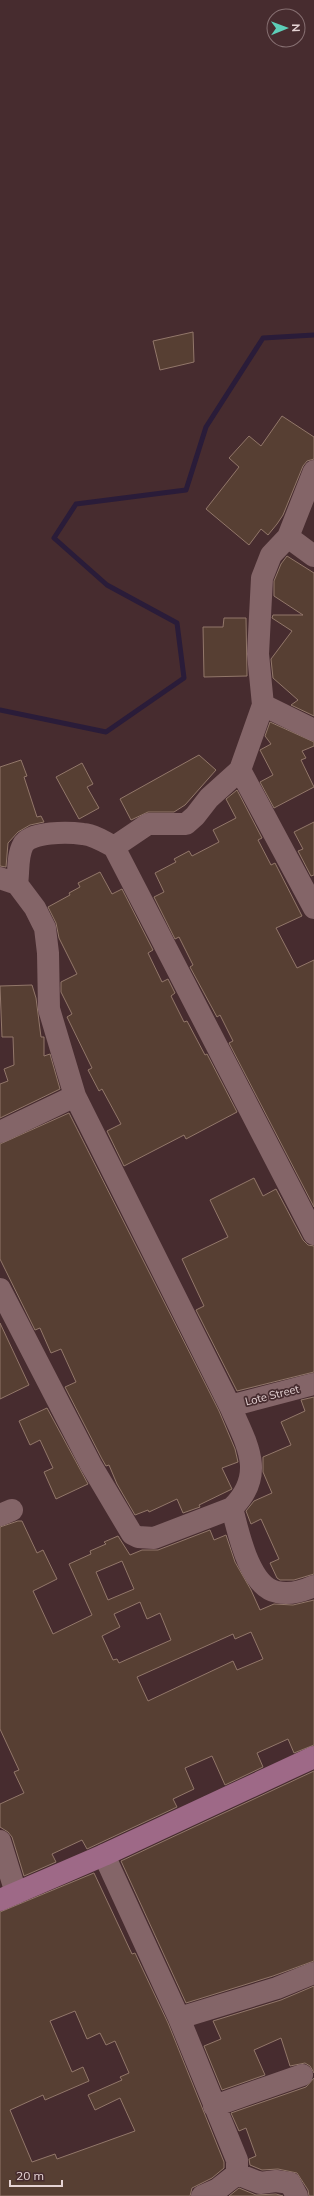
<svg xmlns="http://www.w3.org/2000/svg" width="314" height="2196" font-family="Mulish,sans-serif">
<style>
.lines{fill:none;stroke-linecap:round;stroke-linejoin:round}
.stream{stroke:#2a1c39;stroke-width:5}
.building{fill:#573f33;stroke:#92776a;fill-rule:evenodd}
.minor{stroke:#846568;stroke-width:22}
.major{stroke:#9e6987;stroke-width:22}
.labels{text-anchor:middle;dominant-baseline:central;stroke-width:3.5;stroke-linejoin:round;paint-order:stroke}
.street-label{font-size:11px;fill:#e5d3d4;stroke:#472c2f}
</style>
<rect width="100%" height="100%" fill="#472c2f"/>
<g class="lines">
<path class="stream" d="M0,710l106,22 78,-54 -7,-55 -70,-38 -53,-47 22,-34 110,-14 20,-63 57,-89 51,-3"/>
</g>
<path class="building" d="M193,332l1,30 -34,8 -7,-29z
M282,416l32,21v22l-7,2 -4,5 -20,49 -6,9 -9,11 -7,-6 -12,16 -43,-36 33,-42 -10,-9 20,-22 12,10z
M287,556l27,17v143l-23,-11 7,-5 -25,-22 -2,-19 21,-28 -20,-13 1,-3h30l-29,-19v-15l7,-17z
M224,618h22l1,58 -43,1 -1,-50h20z
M270,722l44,20v4l-12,5 4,7 -5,2 13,27 -40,21 -14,-26 13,-7 -13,-25 11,-6 -6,-8z
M199,755l17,15 -31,35 -11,7h-26l-17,8 -11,-21z
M21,760l6,16 -3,1 13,40 4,-1 3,6 -14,3 -12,7 -10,11 -2,24 -6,-1v-99z
M82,763l11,21 -6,3 12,21 -20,11 -23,-42z
M237,790l25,48 -4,2 13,25 4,-2 27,53 -26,12 21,40 17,-8v247l-85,-164 4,-2 -13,-26 -3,2 -27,-50 3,-2 -14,-28 -4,2 -21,-42 10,-5 -9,-19 21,-11 -2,-3 15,-8 3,5 27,-14 -6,-12 23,-12 -10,-19z
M314,822v53l-3,1 -13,-25 5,-2 -9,-17z
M100,872l12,22 10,-5 31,61 -5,3 14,29 6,-3 7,14 -4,3 13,26 3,-1 18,34 2,-1 30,58 -51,27 -2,-4 -60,31 -17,-35 14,-7 -19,-35 -3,2 -11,-21 4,-2 -25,-51 5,-3 -11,-22v-10l16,-8 -18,-36 -3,-15 -8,-16 22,-12 -1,-2 11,-6 -2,-4z
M32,985l4,13 5,39h3v19l6,-2 10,35 -60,29v-34l8,-3 -4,-12 10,-4 -1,-28h-11l-2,-51z
M69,1113l150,298 16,38 3,13 -16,6 10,21 -33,16 1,2 -17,6 -6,-14 -28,13 -1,-2 -13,5 -18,-31 -8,-19 -3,1 -4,-7 -37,-72 11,-5 -15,-33 -10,4 -11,-25 -5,2 -35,-71v-115z
M254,1178l9,18 13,-7 27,51 5,5 6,1v126l-77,19 -41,-81 8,-4 -22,-47 46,-22 -18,-37z
M0,1323l29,62 -29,14z
M314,1397v177l-20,6h-14l-3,-2 -7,-15 9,-4 -18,-40 -10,5 -5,-13 8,-10 18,-8 -9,-21v-15l28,-12 -10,-23 24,-11 -4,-11z
M47,1408l41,76 -32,15 -12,-27 9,-4 -13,-28 -10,5 -11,-24z
M18,1521h4l15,32 6,-3 14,29 -24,12 20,43 39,-19 -23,-51 22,-10 -1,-3 16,-7 -2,-2 14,-6 12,19 12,-5h16l52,-20 4,10 12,-5 9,27 16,28 9,20 14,-6 19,1 21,-5v145l-20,8 -6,-14 -31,14 6,14 -38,18 -13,-29 -27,12 9,21 -21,10 4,8 -90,42 -5,-9 -30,14 4,8 -32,14 -12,-39 -4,-5 -8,-5v-23l24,-11 -10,-21 5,-2 -19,-41v-202zM122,1561l12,28 -26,11 -12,-28zM140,1602l7,17 13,-6 11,27 -52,23 -2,-4 -4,1 -11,-24 18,-9 -6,-13zM251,1632l12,27 -26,11 -4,-9 -85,40 -11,-24 96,-43 2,5z
M314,1771v190l-41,15 -87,27 -65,-142z
M94,1873l38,81 3,-1 33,70 56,139v6l-12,10 -20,10 -2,8h-190v-284zM75,2011l12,28 13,-6 6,12 9,-4 14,32 -9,4 2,3 -34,15 7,15 25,-12 15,33 -78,28 -2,-5 -23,8 -22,-52 33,-15 2,5 44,-19 -6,-14 -11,5 -22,-51z
M314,1986v87l-4,-7 -5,-3 -15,3 -9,-28 -27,12 11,25 -43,15 -18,-44 17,-7 -8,-18 68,-21z
M314,2078v118h-5l-1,-6 -11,-17 -19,-4 -16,1 -12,-5 -1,-6 7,-3 -10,-28 -7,3 -8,-18 75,-26z
M239,2188l17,7 20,-1 7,2h-54z"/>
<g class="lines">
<path class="minor" d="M314,471l-26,66 26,19
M263,705l-5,-51 4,-76 9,-23 17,-18
M240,770l74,138
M114,847l34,-23h38l9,-8 14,-18 31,-28 23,-65 51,25
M0,878l17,6 18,24 10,20 3,25 1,56 26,87 155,310c16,37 37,68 2,102l-78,30 -16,-1 -6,-3 -41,-69 -91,-176
M17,884c2,-12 0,-28 6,-39 7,-14 46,-13 60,-11 11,1 22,8 31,13l200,387
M0,1132l75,-36
M230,1406l84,-22
M232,1508c6,23 17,79 45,84 13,3 26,-1 37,-6
M0,1515l12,-5
M0,1841l16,52
M104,1855l75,163 58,142v14l-19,15 -16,7
M179,2018l98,-30 37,-15
M214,2106l88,-31
M237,2174l23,9 16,-2 14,2 7,13"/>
<path class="major" d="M0,1900l104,-45 210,-98"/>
</g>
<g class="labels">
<g class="street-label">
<text transform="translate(272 1395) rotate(-14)">Lote Street</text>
</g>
</g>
<g transform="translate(286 28) rotate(89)"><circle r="19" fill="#472c2f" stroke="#866f71"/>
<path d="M0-3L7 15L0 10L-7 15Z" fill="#5dceb8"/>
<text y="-6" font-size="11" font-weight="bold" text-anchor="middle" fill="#e5d3d4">N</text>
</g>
<path d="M10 2180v6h52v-6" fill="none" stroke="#e5d3d4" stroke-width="2"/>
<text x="16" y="2180" font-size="12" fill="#e5d3d4" stroke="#472c2f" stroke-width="3" paint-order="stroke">20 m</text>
</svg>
